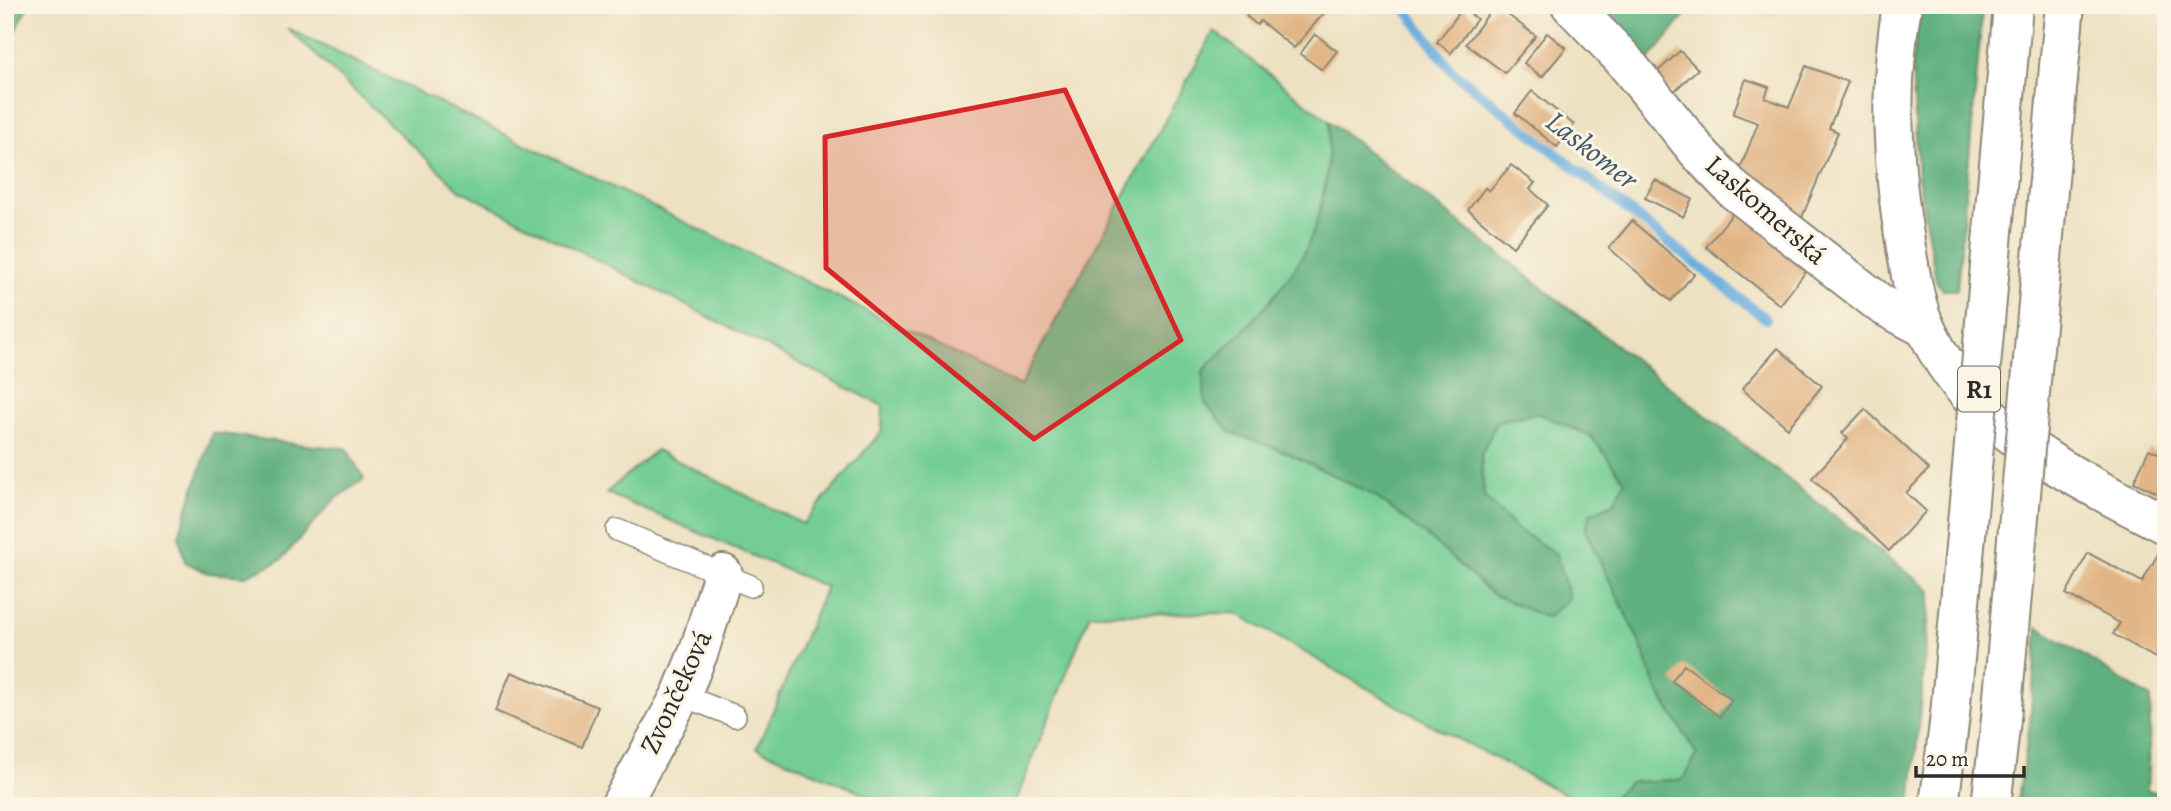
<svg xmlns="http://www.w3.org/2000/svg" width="2171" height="811" font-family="Alegreya,serif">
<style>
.green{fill:#73cd94;stroke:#4f7c60;stroke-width:2}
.forest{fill:#5eb07e;stroke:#446e54;stroke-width:2}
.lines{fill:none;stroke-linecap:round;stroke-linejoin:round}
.stream{stroke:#69adde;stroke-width:10}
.building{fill:#e1b585}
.service-casing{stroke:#8c8676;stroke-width:24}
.minor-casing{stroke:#8c8676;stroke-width:42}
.tertiary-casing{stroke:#8c8676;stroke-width:42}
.motorway-casing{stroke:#8c8676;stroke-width:42}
.service{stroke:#fff;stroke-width:21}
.minor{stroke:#fff;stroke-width:38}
.tertiary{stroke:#fff;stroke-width:38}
.motorway{stroke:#fff;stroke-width:38}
.motorway-bridge-casing{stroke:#8c8676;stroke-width:42;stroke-linecap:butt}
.motorway-bridge{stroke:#fff;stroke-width:38}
.marked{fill:#d62828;fill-opacity:0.2;stroke:#d62828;stroke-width:5;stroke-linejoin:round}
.labels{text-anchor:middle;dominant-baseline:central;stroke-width:6;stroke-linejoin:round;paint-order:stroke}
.shield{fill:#fcf5e5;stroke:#6a6863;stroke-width:2}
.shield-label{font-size:26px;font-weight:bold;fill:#2b2b2b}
.street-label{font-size:28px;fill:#2b2b2b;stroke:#fcf5e5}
.water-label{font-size:30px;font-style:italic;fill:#41586a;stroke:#fcf5e5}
</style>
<rect width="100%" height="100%" fill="#fcf5e5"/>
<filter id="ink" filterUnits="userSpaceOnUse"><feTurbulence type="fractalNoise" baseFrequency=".0143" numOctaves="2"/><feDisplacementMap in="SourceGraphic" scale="14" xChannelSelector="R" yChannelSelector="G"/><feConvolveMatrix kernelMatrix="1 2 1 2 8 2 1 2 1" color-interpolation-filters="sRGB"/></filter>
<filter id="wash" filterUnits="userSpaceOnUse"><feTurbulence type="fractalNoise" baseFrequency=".00686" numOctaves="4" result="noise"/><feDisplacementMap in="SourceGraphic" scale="28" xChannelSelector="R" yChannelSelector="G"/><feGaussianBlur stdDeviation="1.57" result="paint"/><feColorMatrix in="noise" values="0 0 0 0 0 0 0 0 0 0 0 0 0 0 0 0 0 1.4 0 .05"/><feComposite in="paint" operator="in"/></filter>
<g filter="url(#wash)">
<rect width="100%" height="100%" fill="#ede1c1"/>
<path class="green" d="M287,28l733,358 194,-355 115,90c1,47 -6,105 -33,145 -25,39 -61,73 -93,105l27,61 56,20 89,44 59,46 122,12 -39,-25 -33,-32 -3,-42 16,-34 41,-8 53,23 35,45 -12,22 -23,10 -6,17 54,111 18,48 40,66 -15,25 -53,2 -23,24h-19l-150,-78 -201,-115 -146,1 -76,192h-121l-136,-58 69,-161 -220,-94 50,-43 147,74 79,-93 1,-25 -423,-216z"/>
<path class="forest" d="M5,5h23l-23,49z
M1597,5h96l-46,58z
M1921,5h62l-26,285h-15l-6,-10 -18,-102 -6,-114z
M1329,121l602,470 -20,215h-305l23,-24 53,-2 15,-25 -40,-66 -18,-48 -54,-111 6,-17 23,-10 11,-22 -34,-45 -54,-23 -40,8 -16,34 3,42 33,32 39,25 13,44 -22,20 -54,-23 -59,-53 -59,-46 -89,-44 -56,-20 -25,-29 -2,-32c32,-32 68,-66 93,-105 27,-40 34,-98 33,-145z
M212,433c45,4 88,14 134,15l18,31 -31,22 -52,59 -35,16 -38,-3 -23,-11 -6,-27z
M2038,627l113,71 -4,93 19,2v13h-149l13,-84z"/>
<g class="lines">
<path class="stream" d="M1400,5l8,7 45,60 313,247"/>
</g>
<g id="blocks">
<path class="building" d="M1255,5h63l7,7 -31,36 -34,-27 -3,4 -11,-9z
M1495,5l41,31 -31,37 -39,-29z
M1463,8l14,11 -26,34 -14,-11z
M1547,33l19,15 -24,29 -18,-14z
M1315,34l22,17 -15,19 -22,-16z
M1680,51l18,18 -26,24 -18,-18z
M1806,66l42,16 -19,46 9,4 -38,90 -63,-45 21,-54 -25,-9 13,-35 23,8 -4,11 24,9z
M1532,91l42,34 -17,22 -42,-34z
M1511,165l24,18 -5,6 18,16 -35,42 -45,-37 17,-22 4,3z
M1655,180l37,19 -9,18 -38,-19z
M1738,207l73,58 -31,40 -74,-58z
M1632,221l62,53 -23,27 -62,-53z
M1778,348l44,38 -34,42 -46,-39z
M1865,409l64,60 -23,24 20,18 -37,40 -77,-73 36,-39 -6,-6z
M2166,441v56l-32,-15 15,-33 11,5z
M2088,553l54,29 16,-28 8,4v106l-53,-30 7,-11 -54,-29z
M1684,665l48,35 -12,17 -48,-36z
M511,672l87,35 -16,40 -87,-36z"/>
</g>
</g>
<g filter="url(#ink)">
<use href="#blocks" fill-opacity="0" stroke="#8c8676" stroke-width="2"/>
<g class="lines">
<defs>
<path id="service" d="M617,530l134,56
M681,695l54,21"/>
<path id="minor" d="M1571,5l51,53 77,95 35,37 148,115 43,23
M620,806l61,-111 18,-44 24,-77"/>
<path id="tertiary" d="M1902,5c-14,83 -10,161 4,243 5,27 9,58 21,83 11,24 26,46 44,66 51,57 128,93 195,128"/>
<path id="motorway" d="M2008,63l5,-58
M2059,67l6,-62
M1939,806l11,-91
M1991,806l10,-87"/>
</defs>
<use href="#service" class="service-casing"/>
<use href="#minor" class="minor-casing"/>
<use href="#tertiary" class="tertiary-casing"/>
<use href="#motorway" class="motorway-casing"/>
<use href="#service" class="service"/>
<use href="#minor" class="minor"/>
<use href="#tertiary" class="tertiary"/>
<use href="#motorway" class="motorway"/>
<defs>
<path id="motorway-bridge" d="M1950,715l58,-652
M2001,719l58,-652"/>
</defs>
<use href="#motorway-bridge" class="motorway-bridge-casing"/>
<use href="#motorway-bridge" class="motorway-bridge"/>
</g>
</g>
<path class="marked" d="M1065,90l116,250 -147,99 -208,-171 -1,-131z"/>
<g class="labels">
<rect class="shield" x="1958" y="366.5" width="42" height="45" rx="5"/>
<g class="shield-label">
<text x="1979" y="389">R1</text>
</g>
<g class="street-label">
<text transform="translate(1766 210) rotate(41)">Laskomerská</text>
<text transform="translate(676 692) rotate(-65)">Zvončeková</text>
</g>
<g class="water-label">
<text transform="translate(1592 150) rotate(38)">Laskomer</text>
</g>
</g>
<rect width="2171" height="811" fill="none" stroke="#fcf5e5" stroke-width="28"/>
<path d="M1916 766v10h108v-10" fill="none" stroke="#2b2b2b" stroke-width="3.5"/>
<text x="1926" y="766" font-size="21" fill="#2b2b2b" stroke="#fcf5e5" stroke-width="5" paint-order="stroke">20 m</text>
</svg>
